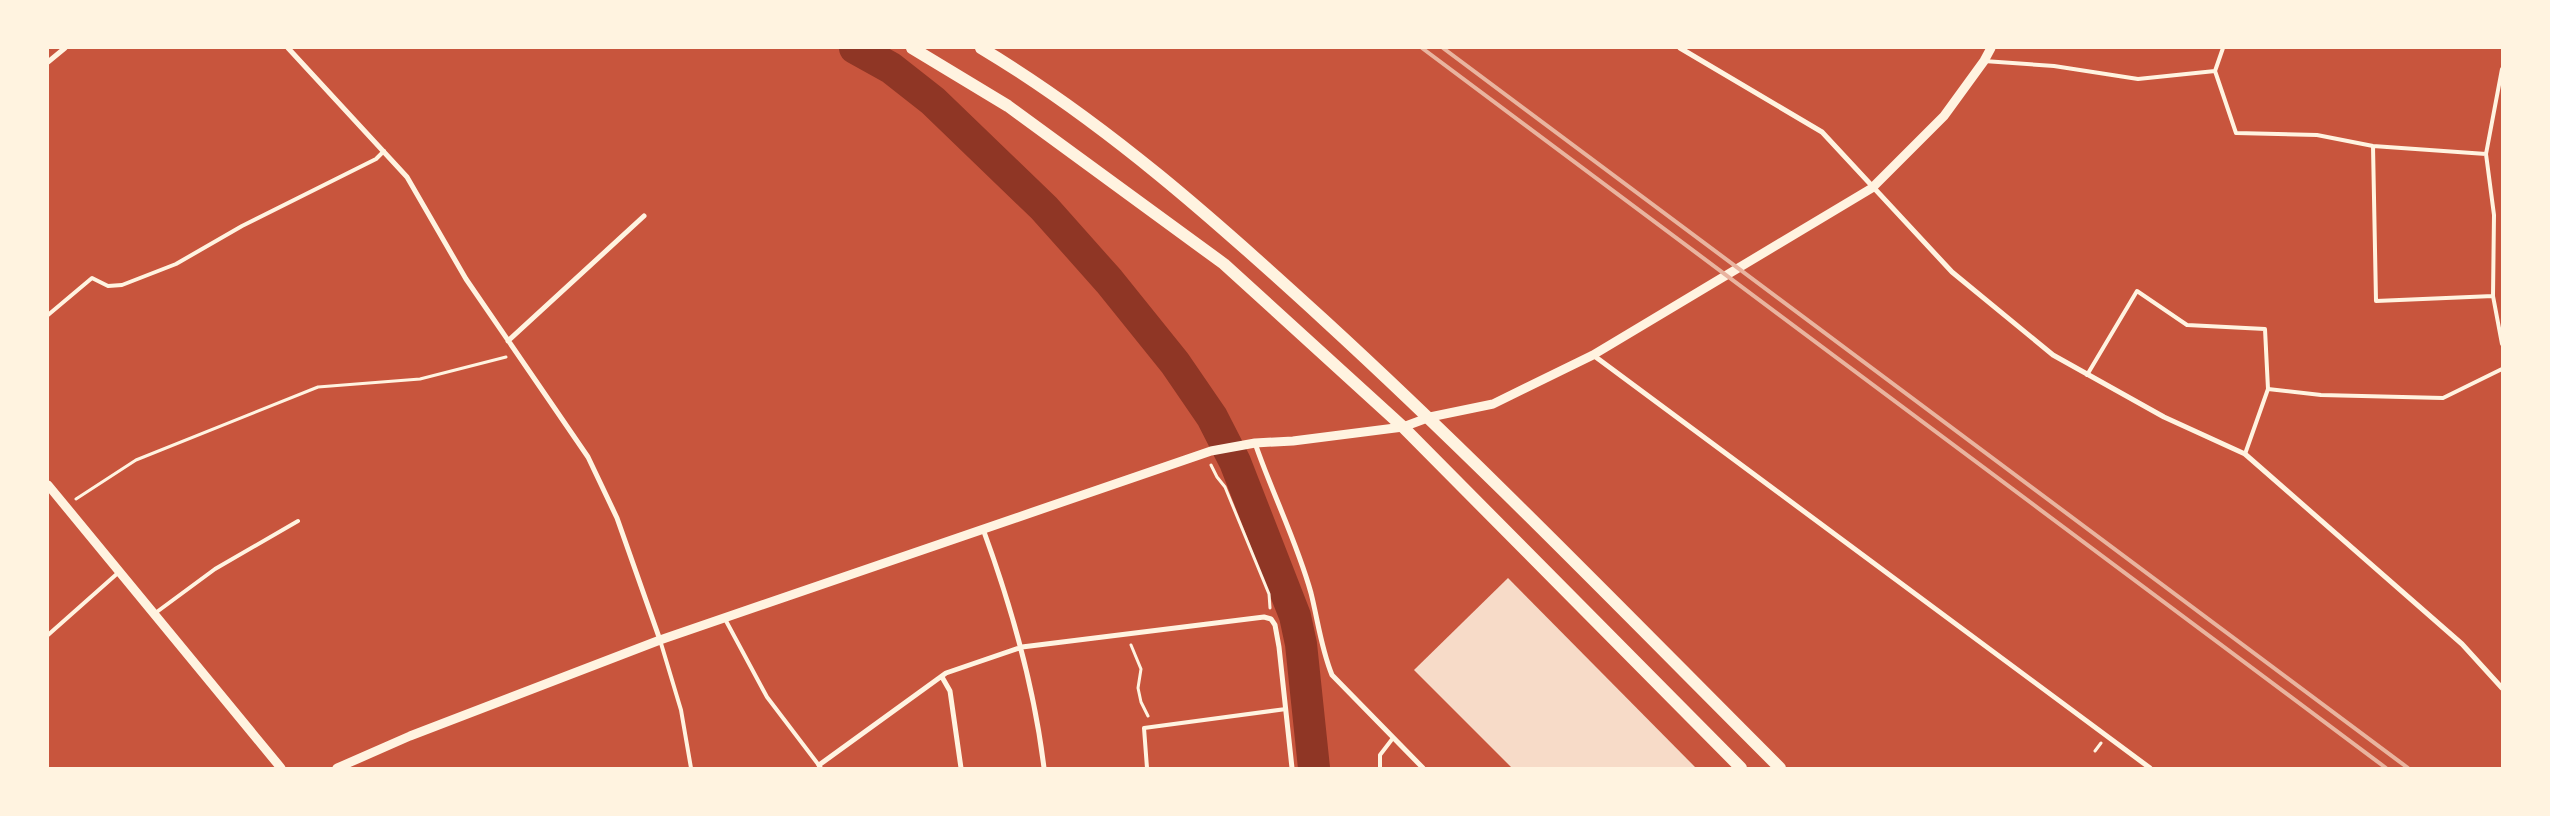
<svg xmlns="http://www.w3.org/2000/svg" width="2550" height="816" font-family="Karla,sans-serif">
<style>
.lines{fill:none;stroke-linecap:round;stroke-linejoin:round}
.river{stroke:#8f3625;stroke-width:32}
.building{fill:#f7dbc8}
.path{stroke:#fff3e0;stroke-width:3}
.service{stroke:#fff3e0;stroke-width:4}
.minor{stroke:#fff3e0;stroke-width:5}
.tertiary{stroke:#fff3e0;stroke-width:9}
.primary{stroke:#fff3e0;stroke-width:12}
.rail{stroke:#e9b49f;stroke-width:4}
</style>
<rect width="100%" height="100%" fill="#c8553d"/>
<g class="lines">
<path class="river" d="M855,48l36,20 42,33 111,107 65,73 66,82 37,54 23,45 60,154 6,28 13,124"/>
</g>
<path class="building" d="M1508,578l188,190h-184l-98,-98z"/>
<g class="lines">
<path class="path" d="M1211,465l6,12 8,10 44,107 1,14
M76,499l60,-39 182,-73 102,-8 86,-22
M1131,645l10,24 -3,19 3,14 7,14
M2095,751l6,-8"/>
<path class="service" d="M2223,48l-8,23 21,62 81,2 56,11 113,8 16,-85
M1984,61l70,5 84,13 77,-8
M2373,146l3,155 117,-5
M2486,154l8,61 -1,81 9,48
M48,315l44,-37 16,8 14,-1 54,-21 66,-38 134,-67 8,-8
M2087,375l50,-84 50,34 78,4 3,60 53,6 122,3 59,-29
M2245,454l23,-65
M154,614l61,-45 83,-48
M725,619l42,78 54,71
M48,635l71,-63
M660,640l21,70 10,58
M1147,768l-3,-40 142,-19
M1380,768v-13l13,-17"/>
<path class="minor" d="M288,48l119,129 59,102 122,178 29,61 43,122
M1680,48l142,84 130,140 101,83 111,62 81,37 217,190 40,44
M48,62l17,-14
M508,341l136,-125
M1593,355l557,413
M1255,443c17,50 42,99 56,150 7,28 10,55 21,82l91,93
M983,529c29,79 51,156 61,239
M942,677l8,14 11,77
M819,765l127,-92 76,-26 242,-30 7,2 4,6 4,22 13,121"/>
<path class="tertiary" d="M48,485l233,283
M337,768l73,-32 250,-96 551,-189 44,-8 38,-2 110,-14 27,-10 63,-13 100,-49 279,-167 72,-72 40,-55 7,-13"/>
<path class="primary" d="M912,48l96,58 216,158 179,163 338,341
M981,48c125,75 235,173 343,272 157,144 305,297 456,448"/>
<path class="rail" d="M1422,48l964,720
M1443,48l965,720"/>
</g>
<rect width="2550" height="816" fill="none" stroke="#fff3e0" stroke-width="98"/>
</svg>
